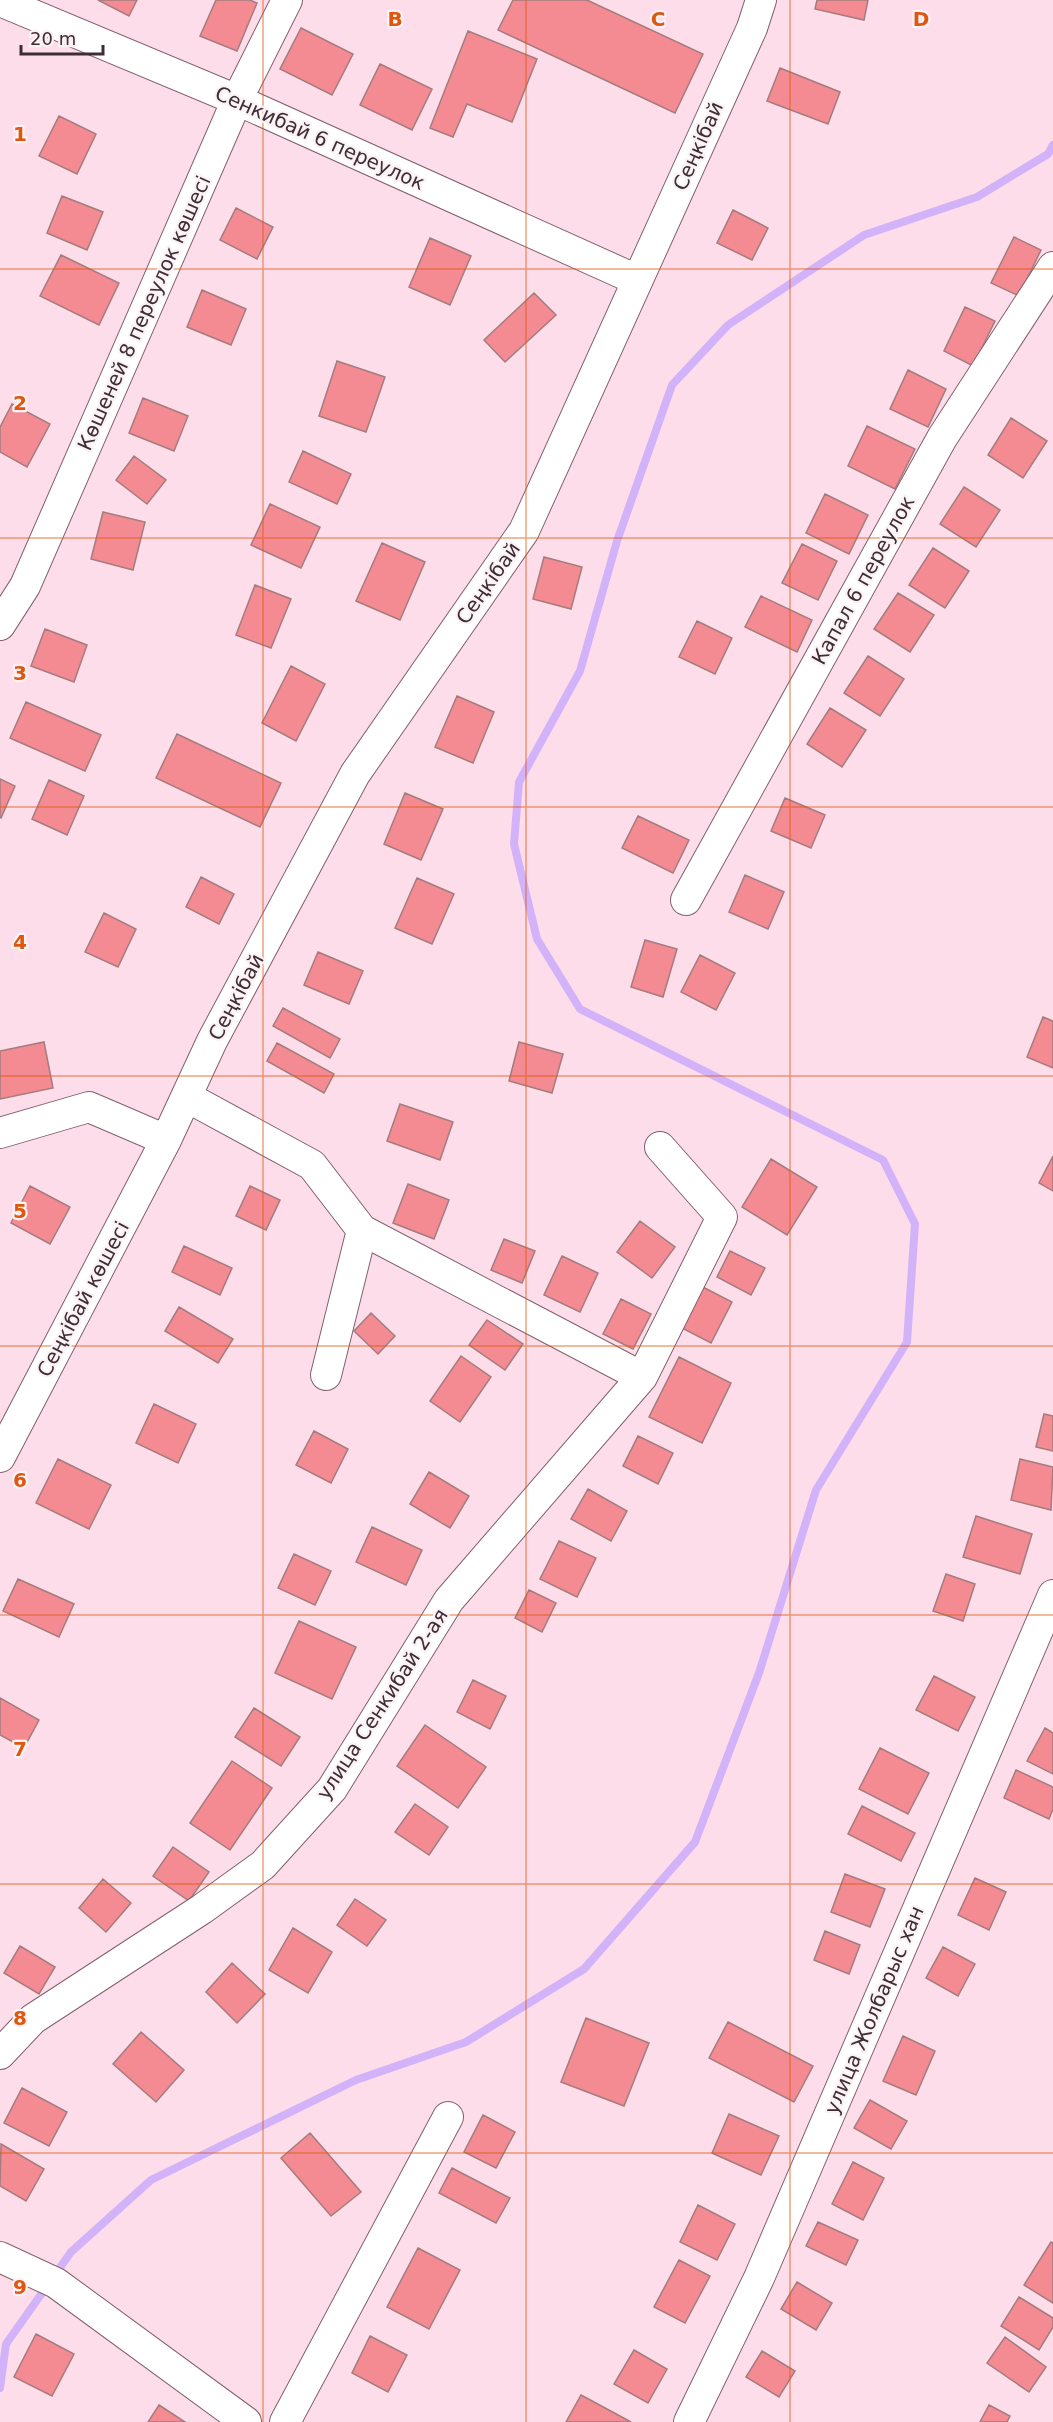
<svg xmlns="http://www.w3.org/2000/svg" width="1053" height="2422" font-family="'DejaVu Sans',sans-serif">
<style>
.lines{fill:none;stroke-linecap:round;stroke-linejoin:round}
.stream{stroke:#d2b2f9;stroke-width:8}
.building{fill:#f48a92;stroke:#a47c7e;stroke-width:1.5}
.minor-casing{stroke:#83606e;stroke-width:32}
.minor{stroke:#fff;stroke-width:30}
.grid{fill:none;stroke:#df570e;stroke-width:1.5;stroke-opacity:0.55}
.labels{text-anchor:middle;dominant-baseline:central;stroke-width:4.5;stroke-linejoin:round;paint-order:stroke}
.street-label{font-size:20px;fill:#3d2d34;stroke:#fbf2f5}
.grid-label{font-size:20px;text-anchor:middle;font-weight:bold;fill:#df570e;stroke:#fbf2f5;stroke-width:4.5;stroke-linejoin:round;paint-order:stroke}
</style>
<rect width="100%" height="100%" fill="#feddea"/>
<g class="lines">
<path class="stream" d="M0,2388l6,-44 65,-92 80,-72 205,-100 110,-38 118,-73 111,-127 64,-169 57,-183 91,-148 8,-118 -32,-64 -303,-151 -43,-70 -23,-95 5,-62 61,-111 37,-130 55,-156 56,-60 136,-90 113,-38 71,-43 5,-9"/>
</g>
<path class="building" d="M98,0h39l-8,16z
M216,0h34l7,3 -20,48 -37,-15z
M513,0h74l116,54 -28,59 -177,-83z
M817,0h51l-4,20 -49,-11z
M301,28l52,26 -21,41 -52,-26z
M468,31l69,28 -25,63 -45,-18 -14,33 -23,-9z
M380,64l52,25 -20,41 -52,-25z
M780,68l60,24 -12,32 -61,-23z
M59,116l37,18 -19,40 -38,-18z
M62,196l41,16 -16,38 -40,-17z
M236,208l37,19 -16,32 -37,-19z
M733,210l35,18 -16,32 -35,-17z
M1014,237l27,13 -22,46 -28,-13z
M430,238l41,18 -21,49 -41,-18z
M61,255l58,28 -20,42 -59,-29z
M202,290l44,19 -15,36 -44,-18z
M534,293l22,22 -51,47 -21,-22z
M965,307l30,14 -22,45 -29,-15z
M337,361l48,16 -19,55 -47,-16z
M908,370l38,19 -18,38 -38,-18z
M143,398l45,18 -14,35 -45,-18z
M12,404l38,20 -23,43 -27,-15v-25z
M1011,418l36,23 -24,37 -35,-23z
M867,426l48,23 -20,40 -47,-23z
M303,451l48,23 -14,30 -48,-22z
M134,456l32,24 -19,24 -31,-24z
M964,487l36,23 -24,37 -36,-23z
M825,494l43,21 -19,39 -43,-21z
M270,504l50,23 -19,41 -50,-23z
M103,512l42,10 -12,48 -42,-11z
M382,543l43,19 -25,58 -44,-19z
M802,544l35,17 -19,39 -36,-17z
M933,548l36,23 -24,37 -36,-23z
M544,557l38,10 -11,42 -38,-10z
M255,585l36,14 -20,49 -35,-13z
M898,593l36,22 -24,37 -36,-23z
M761,596l51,24 -15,32 -52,-25z
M697,621l35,17 -17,36 -36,-17z
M45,629l42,16 -13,37 -43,-16z
M868,656l36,23 -24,37 -36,-23z
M291,666l34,18 -29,57 -34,-18z
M457,696l37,16 -21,51 -38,-16z
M26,702l75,33 -16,36 -75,-33z
M830,708l36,22 -24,37 -35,-23z
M177,734l104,49 -21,44 -104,-49z
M0,779l15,7 -14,32 -1,-1z
M49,780l35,16 -17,39 -35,-16z
M405,793l38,16 -22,51 -37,-16z
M785,798l40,17 -14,33 -40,-17z
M638,816l51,24 -16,33 -51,-25z
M745,875l39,17 -16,37 -39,-17z
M201,877l33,17 -15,30 -33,-17z
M417,878l37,16 -22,50 -37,-16z
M104,913l32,16 -18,38 -33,-15z
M645,940l32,9 -14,48 -32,-10z
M318,952l45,19 -14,33 -45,-19z
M700,955l35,18 -19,37 -35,-18z
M283,1008l57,31 -10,19 -57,-32z
M1043,1017l10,4v47l-26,-11z
M44,1042l9,46 -53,11v-48z
M519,1042l44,12 -11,39 -43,-12z
M277,1043l57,31 -10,19 -57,-32z
M400,1104l53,18 -13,38 -53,-19z
M1053,1156v35l-14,-8z
M771,1159l46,28 -30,48 -45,-28z
M408,1184l41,16 -15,39 -41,-16z
M30,1186l40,21 -20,37 -39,-21z
M250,1186l30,14 -14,30 -30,-14z
M640,1221l35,26 -23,31 -35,-26z
M504,1239l31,12 -13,32 -31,-13z
M184,1246l48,22 -12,27 -48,-23z
M730,1251l35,17 -14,27 -34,-18z
M562,1256l36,17 -18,39 -36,-17z
M699,1285l33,17 -21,41 -33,-17z
M621,1299l30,15 -18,35 -30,-15z
M179,1307l54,32 -15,24 -53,-32z
M371,1313l24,23 -17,18 -24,-23z
M487,1320l36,24 -18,26 -36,-25z
M461,1356l30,21 -31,45 -30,-21z
M679,1357l52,26 -29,60 -53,-26z
M154,1404l42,20 -18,39 -42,-20z
M1044,1414l9,2v35l-17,-4z
M314,1431l34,18 -17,34 -35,-18z
M638,1436l35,17 -15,31 -35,-18z
M58,1459l53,26 -22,44 -53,-26z
M1020,1459l33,8 -2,43 -40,-10z
M429,1472l40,24 -19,32 -40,-24z
M588,1489l39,22 -16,30 -40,-22z
M976,1516l56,18 -12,40 -57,-17z
M372,1527l50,23 -16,35 -50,-23z
M559,1541l37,17 -19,39 -37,-18z
M294,1554l37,17 -16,34 -37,-17z
M946,1574l29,10 -12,37 -30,-10z
M18,1579l56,25 -15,33 -56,-26z
M529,1590l27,13 -14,29 -27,-14z
M299,1621l57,26 -24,52 -57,-26z
M934,1676l41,21 -17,34 -42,-21z
M473,1680l33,16 -16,33 -33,-17z
M0,1698l39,22 -15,28 -24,-13z
M254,1708l46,29 -19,29 -46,-29z
M425,1725l61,42 -28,41 -61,-42z
M1045,1728l8,5v41l-26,-13z
M880,1748l49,25 -21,41 -49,-25z
M232,1761l40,27 -42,62 -40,-27z
M1016,1770l37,17v22l-4,10 -45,-21z
M415,1804l33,23 -19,28 -34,-23z
M862,1806l53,27 -14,28 -53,-27z
M173,1847l36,25 -20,29 -36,-25z
M845,1874l40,15 -15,38 -39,-15z
M975,1878l31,14 -17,38 -31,-15z
M103,1879l28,24 -25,29 -27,-24z
M355,1899l31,21 -19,26 -30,-21z
M293,1928l39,24 -24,41 -39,-23z
M825,1931l35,14 -11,29 -35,-14z
M20,1946l35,21 -16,27 -35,-21z
M943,1947l32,17 -17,32 -32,-18z
M232,1963l33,31 -28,29 -31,-31z
M586,2018l63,25 -25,63 -63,-24z
M728,2022l85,44 -19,36 -85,-44z
M141,2032l43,38 -28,32 -43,-38z
M903,2036l32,15 -19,44 -33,-14z
M22,2088l45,24 -18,34 -45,-23z
M870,2100l37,21 -16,28 -37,-21z
M729,2114l50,22 -18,39 -49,-22z
M483,2115l32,17 -19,36 -32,-16z
M310,2133l51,59 -30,24 -50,-58z
M1,2144l43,25 -18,32 -26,-15z
M853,2162l31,16 -21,42 -31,-16z
M452,2168l58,30 -14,25 -57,-30z
M698,2205l37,19 -18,36 -37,-18z
M818,2222l40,18 -12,25 -40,-19z
M1051,2242l2,1v60l-29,-18z
M418,2248l42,22 -31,59 -42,-22z
M679,2260l31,16 -25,47 -31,-16z
M797,2282l35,21 -16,27 -35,-21z
M1019,2297l34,21v9l-14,23 -38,-24z
M36,2334l38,20 -22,42 -38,-19z
M370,2336l37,19 -19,37 -36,-19z
M1005,2337l41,30 -17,25 -42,-29z
M634,2350l33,19 -19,34 -34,-19z
M762,2351l33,20 -16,26 -33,-20z
M581,2395l50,27h-65z
M159,2405l26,17h-37z
M989,2405l21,11 -3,6h-27z"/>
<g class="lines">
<defs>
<path id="minor" d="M0,1l237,99 400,180
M0,625l25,-39 212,-486 50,-100
M686,900l256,-462 111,-171
M187,1097l125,68 50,65 280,147
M0,1133l89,-26 77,33
M326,1375l36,-145
M0,1457l166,-317 46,-99 143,-267 169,-243 228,-503 9,-28
M0,2054l33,-35 169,-110 61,-44 69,-76 117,-189 193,-223 80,-160 -62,-70
M0,2257l56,26 190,139
M285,2422l163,-305
M689,2422l70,-144 294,-683"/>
</defs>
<use href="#minor" class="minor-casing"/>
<use href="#minor" class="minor"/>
</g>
<path class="grid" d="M263,0v2422M526,0v2422M790,0v2422M0,269h1053M0,538h1053M0,807h1053M0,1076h1053M0,1346h1053M0,1615h1053M0,1884h1053M0,2153h1053"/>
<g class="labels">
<g class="street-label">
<text transform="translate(320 138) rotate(24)">Сенкибай 6 переулок</text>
<text transform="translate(698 146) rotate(-66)">Сеңкібай</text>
<text transform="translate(144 313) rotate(-66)">Көшеней 8 переулок көшесі</text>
<text transform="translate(863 580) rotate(-61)">Капал 6 переулок</text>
<text transform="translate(488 583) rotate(-55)">Сеңкібай</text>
<text transform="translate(236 997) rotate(-62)">Сеңкібай</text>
<text transform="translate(83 1299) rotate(-62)">Сеңкібай көшесі</text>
<text transform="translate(382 1704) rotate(-57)">улица Сенкибай 2-ая</text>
<text transform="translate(874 2010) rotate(-67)">улица Жолбарыс хан</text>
</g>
</g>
<g class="grid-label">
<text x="395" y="26">B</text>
<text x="658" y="26">C</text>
<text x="921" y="26">D</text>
<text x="20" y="141">1</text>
<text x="20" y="410">2</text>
<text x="20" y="680">3</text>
<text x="20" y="949">4</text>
<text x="20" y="1218">5</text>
<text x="20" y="1487">6</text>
<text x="20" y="1756">7</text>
<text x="20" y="2025">8</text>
<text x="20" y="2294">9</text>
</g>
<path d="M21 45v9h82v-9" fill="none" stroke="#3d2d34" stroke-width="3"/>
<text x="30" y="45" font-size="18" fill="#3d2d34" stroke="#fbf2f5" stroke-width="4.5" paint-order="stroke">20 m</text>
</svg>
